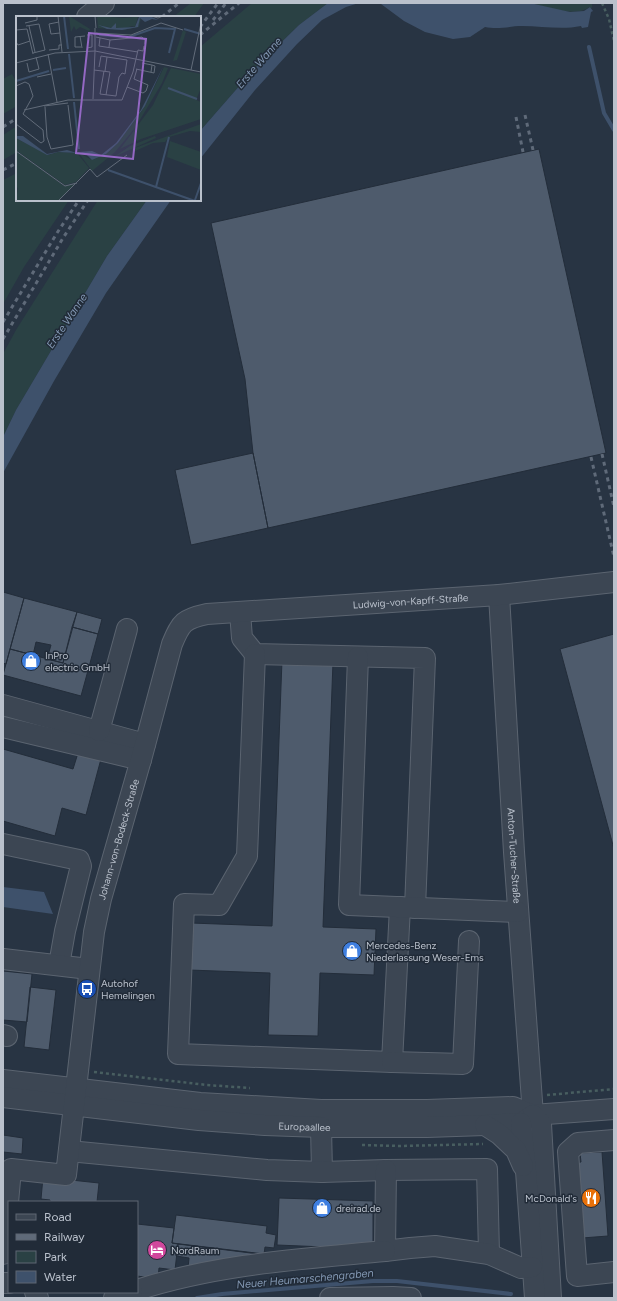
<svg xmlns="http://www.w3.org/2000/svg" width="617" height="1301" font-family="Figtree,sans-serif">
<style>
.green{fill:#2a4144}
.water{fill:#3e516b}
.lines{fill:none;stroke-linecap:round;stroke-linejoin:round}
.stream{stroke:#3e516b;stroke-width:4}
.building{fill:#4e5b6c;stroke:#232d3a}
.minor-casing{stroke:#5b6470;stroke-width:22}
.path{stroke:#485e60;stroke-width:2.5;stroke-dasharray:3 3;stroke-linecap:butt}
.minor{stroke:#3c4653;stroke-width:20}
.rail{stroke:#5f6a79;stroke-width:3;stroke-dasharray:4 4;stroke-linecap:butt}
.labels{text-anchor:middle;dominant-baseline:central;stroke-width:3;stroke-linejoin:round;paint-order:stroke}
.street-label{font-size:10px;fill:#bac1cc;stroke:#212b38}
.poi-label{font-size:10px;fill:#bac1cc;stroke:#212b38;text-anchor:start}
.water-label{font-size:11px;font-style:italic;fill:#8297b2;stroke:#212b38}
.inset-river{fill:none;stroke:#3e516b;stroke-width:2}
.inset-road{fill:none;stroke:#626c7a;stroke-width:1}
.view{fill:#9468c4;fill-opacity:0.15;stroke:#9468c4;stroke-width:2}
.inset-edge{fill:none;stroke:#bac1cc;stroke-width:2}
</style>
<rect width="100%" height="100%" fill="#283443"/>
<path class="green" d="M191,3h13l-10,14h-21z
M252,3h76l-29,22 -44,43 -55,63v-84z
M530,3h61l1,1v4l-2,-1c-17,11 -41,0 -60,-4z
M12,74l5,9v23l-14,8v-35z
M17,126v26l-14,8v-25z
M17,173v27h52l-45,67 -21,37v-124z
M98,200h49l-40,56 -91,154 -13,27v-83l13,-24z"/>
<path class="water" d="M328,3h202l40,9 14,-1 6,-4 3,4 -2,1 -3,15 -6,1 -1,-2c-19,4 -39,0 -59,0 -13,0 -23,4 -37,1l-15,10 -17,2 -28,-7 -21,-11 -23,-17 -22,-1 -13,4 -24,13 -25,24 -42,46 -55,69v-28l55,-63 44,-43z
M147,200h24l-65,93 -52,88 -51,92v-36l13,-27 91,-154z
M3,887l41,5 9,22 -50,-7z"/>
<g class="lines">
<path class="stream" d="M589,47l15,66 10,17
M197,1298l25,-4 151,-13h24l114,13"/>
</g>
<path class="building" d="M539,149l67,304 -338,75 -15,-75 -8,-74 -34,-156z
M253,453l15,75 -77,17 -16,-75z
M3,592l21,6 -18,66 -3,-1z
M24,598l53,14 -14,51 -16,-4 4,-14 -15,-3 -3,13 -23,-6z
M77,612l25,7 -4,15 -26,-7z
M72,627l26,7 -17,62 -78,-21 7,-26 53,14z
M614,634v215l-54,-200z
M282,660l51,2 -10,265 53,2 -2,46 -54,-2 -2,63 -50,-1 2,-62 -81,-3 2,-47 81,3z
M3,749l70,20 5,-16 23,6 -15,56 -24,-7 -7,28 -52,-15z
M3,971l29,3 -5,48 -24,-2z
M30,987l26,3 -7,60 -25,-3z
M3,1135l20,3 -1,16 -19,-2z
M602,1152l6,84 -26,2 -8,-75 7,-1 -1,-9z
M43,1177l56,6 -2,19h-47v-2l-9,-1z
M279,1198l94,3v48l-96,-4z
M176,1215l91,11 -1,7 10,2 -2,13 -9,-1 -1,7 -92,-11z
M137,1224l37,4 -2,15 6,1 -3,26 -16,-2 -1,11 -21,-3z
M178,1244l81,10v3l-71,12 1,-11 -13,-2z"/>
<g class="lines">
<defs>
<g id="minor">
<path d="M87,17l17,-14"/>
<path id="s1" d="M499,595l15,257 19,263"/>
<path d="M240,612l2,26 13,16 170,4 -10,250"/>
<path d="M255,654l-8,202 -28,49 -35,-1 -6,150 214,8 8,-155"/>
<path d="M358,657l-9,248 169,7"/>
<path d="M3,705l142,39"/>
<path d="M3,727l138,33"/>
<path d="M99,731l28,-102"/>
<path d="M3,844l76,16 2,6 -16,65 -6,34"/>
<path d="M3,959l86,10"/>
<path d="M3,1035l4,1"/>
<path d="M392,1062l71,2 6,-123"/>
<path d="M3,1080l197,23 121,7h106l86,-3 20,8 81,-6"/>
<path id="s2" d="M3,1097l196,23 66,5 56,2h106l58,-2 36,-2 12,-8"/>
<path d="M533,1115l8,9 10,174"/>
<path d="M521,1123l5,48 9,127"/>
<path d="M485,1125l14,9 17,16 7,16"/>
<path d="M321,1127l1,45"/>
<path d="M614,1140l-36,3 -10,9 9,124 37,-4"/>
<path d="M69,1151l198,19 55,2 64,-2 101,-1 2,85"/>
<path d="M386,1170l-1,81 25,-3 25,-2 54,8 32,14 11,-1"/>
<path id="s3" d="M6,1225l5,-56 55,6 28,-243 7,-33 41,-143 30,-112c9,-22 12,-25 35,-30l292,-19 115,-13"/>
<path d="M3,1254l1,-10"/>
<path d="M3,1283h6"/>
<path d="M137,1290c80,-26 165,-31 248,-39"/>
<path d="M35,1292l3,6"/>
<path d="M114,1298l18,-6"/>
<path d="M330,1298l63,-1 18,1"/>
</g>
</defs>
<use href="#minor" class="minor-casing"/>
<path class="path" d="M602,3l7,16 5,22
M94,1072l113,13 43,3
M547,1095l67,-6
M362,1145l38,1 83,-2"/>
<use href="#minor" class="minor"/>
<path class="rail" d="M162,17l17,-14
M213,20l13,-17
M200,27l18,-24
M200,35l39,-32
M525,115l8,35
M516,117l7,35
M3,127l14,-9
M3,170l14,-7
M3,322l54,-89 22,-33
M3,339l60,-101 25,-38
M602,454l12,53
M591,457l23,100"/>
</g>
<defs>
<symbol id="shop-disc" viewBox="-11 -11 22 22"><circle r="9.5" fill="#3f7fe0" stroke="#212b38"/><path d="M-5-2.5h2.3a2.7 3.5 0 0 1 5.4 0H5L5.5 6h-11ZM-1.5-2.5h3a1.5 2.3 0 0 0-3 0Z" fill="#fff"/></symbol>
<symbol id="bus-disc" viewBox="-11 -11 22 22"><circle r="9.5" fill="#1a4fb4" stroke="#212b38"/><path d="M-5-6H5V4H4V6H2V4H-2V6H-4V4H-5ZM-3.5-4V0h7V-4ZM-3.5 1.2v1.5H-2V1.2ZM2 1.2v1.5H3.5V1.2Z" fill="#fff"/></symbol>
<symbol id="restaurant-disc" viewBox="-11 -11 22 22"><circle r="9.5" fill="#e8710a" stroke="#212b38"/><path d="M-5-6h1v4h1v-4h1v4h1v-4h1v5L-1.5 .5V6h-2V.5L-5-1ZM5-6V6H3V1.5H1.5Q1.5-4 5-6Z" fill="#fff"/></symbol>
<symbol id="hotel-disc" viewBox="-11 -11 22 22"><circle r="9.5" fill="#d1479c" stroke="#212b38"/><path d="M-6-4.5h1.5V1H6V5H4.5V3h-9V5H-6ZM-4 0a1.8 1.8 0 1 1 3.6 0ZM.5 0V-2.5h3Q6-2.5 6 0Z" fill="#fff"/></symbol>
</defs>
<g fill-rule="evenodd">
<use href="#shop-disc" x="20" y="650" width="22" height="22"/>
<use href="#shop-disc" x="341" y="940" width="22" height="22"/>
<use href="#bus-disc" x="76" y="978" width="22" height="22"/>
<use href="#restaurant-disc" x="580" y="1187" width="22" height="22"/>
<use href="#shop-disc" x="311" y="1197" width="22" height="22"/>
<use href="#hotel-disc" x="146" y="1239" width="22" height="22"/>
</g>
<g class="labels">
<g class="street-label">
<text stroke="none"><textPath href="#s3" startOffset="908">Ludwig-von-Kapff-Straße</textPath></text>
<text stroke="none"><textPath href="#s3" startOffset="452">Johann-von-Bodeck-Straße</textPath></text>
<text stroke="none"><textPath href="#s1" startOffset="261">Anton-Tucher-Straße</textPath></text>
<text stroke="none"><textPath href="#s2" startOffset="303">Europaallee</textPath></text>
</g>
<g class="poi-label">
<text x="45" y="655">InPro<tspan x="45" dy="12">electric GmbH</tspan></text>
<text x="366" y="945">Mercedes-Benz<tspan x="366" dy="12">Niederlassung Weser-Ems</tspan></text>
<text x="101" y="983">Autohof<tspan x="101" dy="12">Hemelingen</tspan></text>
<text x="577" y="1198" text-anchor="end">McDonald's</text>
<text x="336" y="1208">dreirad.de</text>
<text x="171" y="1250">NordRaum</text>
</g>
<g class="water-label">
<text transform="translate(259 63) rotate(-49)">Erste Wanne</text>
<text transform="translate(67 321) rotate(-56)">Erste Wanne</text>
<text transform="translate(305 1279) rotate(-5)">Neuer Heumarschengraben</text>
</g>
</g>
<g transform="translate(16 16)">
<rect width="185" height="185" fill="#283443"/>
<path d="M53,0l21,13 -1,2 -9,-4 -4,3 -2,-4 -3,6zM81,0l27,2 19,-2 -5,1 -3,10 -3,-1 -10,3 -6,-1v-5l-2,5 -16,-3 25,5 3,-2 12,-1 1,-8 2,-1 -2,9 -16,3 -25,-2zM167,14l3,2 -9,28 -4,1zM148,51l4,1 -6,15 -27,45 -20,24 -23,19 -14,-19 14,8 14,-6 12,-11 27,-37zM155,52l30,6v14l-5,12 5,2v17l-60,20 -21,10 33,-44zM185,108v8l-11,-1 -21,6 -4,5 -12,1 -20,9 -1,-3zM139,120l1,2 -42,19 16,-11zM0,122l32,17 10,-3 19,1 12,15 -13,14 -11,3 -49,-35zM154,125l31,11v18l-34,-13zM0,135l48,35 11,-2 -17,17h-42l2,-14 -2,3z" fill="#2a4144"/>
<path d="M123,1h13l6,3 -6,-1 -7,3 -5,-4 -2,9 -16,3 -15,-1 -9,-4 13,3 5,-5v5l19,-1zM147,51l-18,39 -27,37 -12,11 -14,6 -6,-6 -7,-2 13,-1 9,4 15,-12 25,-33zM0,120h7l24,18 20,-4 10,3 -19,-1 -11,3 -31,-17z" fill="#3e516b"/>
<path class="inset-river" d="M48,0l4,33M168,13l17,5M83,19l25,2M113,21l26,-9 20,1 -6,24M53,38l5,44M37,54l13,-2M0,65l33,-10M152,72l29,11M58,86l5,47M92,154l87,31M140,171l13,-50M179,184l6,-17"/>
<path class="inset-road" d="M42,0l4,36M79,0l1,12M135,0l7,2 5,-2M43,6l-10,2 2,10 9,-1M9,7l12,-3v-4M10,10l13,-2 6,26 -12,3M13,10l6,26M0,14l11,-1 6,25M80,17l35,2 30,-12 22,7M64,20l2,12M80,21l14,3 -1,7M84,22l-1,8 39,6M94,24l32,-3 3,3v4M0,26l2,3 12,-4M65,31h-6v-10l10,-1M71,32l5,-1v-12h-5M33,34l10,-1v-4h3M79,35v-23M32,38l9,48M0,47l39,-10 40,-2 106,21M11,47l2,9 10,-3 -3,-12M126,47l10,2 -1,7M83,51l2,-11 6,1M120,53l18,4 1,-7 -3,-1M78,54l16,2 -4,23M175,54l10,-47M88,55l-4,23 16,2M89,55l2,-14 20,3 -2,14 -3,-1 -3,4 -3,19M21,61l14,-3M0,70l9,-4 4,2 4,12 -10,18 20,16 1,11 -3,2 -25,-19M111,71l16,6 3,-2 2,-6 -14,-6 3,-10M77,83l2,-48M28,90l24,-3M29,91l2,30 4,12 22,-4 -5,-40M8,94l44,-10h54l11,-28 5,-22 5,1 1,-5M0,135l49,35 12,-3M42,185l32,-32 7,8 30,-22"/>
<path class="view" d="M73,17l57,6 -13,120 -57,-6z"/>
<rect width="185" height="185" class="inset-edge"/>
</g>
<rect width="617" height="1301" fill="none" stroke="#bac1cc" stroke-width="8"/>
<rect x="8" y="1201" width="130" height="92" fill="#212b38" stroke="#5e6773"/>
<rect x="16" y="1214" width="20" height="6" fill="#3c4653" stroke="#5e6773"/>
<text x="44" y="1221" font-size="12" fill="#bac1cc">Road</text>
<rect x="16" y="1234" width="20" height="6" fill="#5f6a79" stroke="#5e6773"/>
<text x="44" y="1241" font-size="12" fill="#bac1cc">Railway</text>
<rect x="16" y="1251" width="20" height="12" fill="#2a4144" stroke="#5e6773"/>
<text x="44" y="1261" font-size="12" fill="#bac1cc">Park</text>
<rect x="16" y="1271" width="20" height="12" fill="#3e516b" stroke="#5e6773"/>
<text x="44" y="1281" font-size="12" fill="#bac1cc">Water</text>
</svg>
